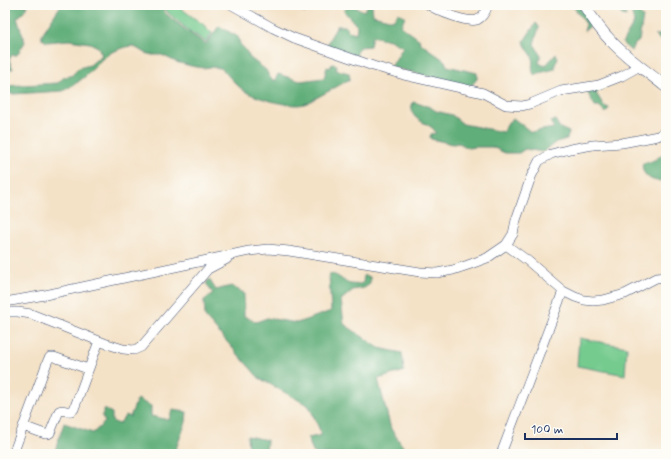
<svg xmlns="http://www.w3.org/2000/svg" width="671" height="459" font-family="Mynerve,sans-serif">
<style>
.green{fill:#75ca8e;stroke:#487c76}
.forest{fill:#60ae79;stroke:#3e6e6c}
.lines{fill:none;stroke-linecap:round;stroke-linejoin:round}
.minor-casing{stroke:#3c4a6e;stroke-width:10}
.major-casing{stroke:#3c4a6e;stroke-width:12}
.minor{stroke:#fff;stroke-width:9}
.major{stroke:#fff;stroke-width:11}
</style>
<rect width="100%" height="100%" fill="#fdfcf7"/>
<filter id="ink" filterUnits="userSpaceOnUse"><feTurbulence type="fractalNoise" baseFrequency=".025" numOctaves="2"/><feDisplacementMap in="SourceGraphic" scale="8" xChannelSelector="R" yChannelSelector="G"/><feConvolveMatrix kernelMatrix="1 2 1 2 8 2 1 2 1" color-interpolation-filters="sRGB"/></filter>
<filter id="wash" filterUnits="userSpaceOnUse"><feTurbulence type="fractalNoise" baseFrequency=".012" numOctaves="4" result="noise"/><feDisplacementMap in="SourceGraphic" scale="16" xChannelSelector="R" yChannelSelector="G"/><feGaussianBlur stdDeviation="0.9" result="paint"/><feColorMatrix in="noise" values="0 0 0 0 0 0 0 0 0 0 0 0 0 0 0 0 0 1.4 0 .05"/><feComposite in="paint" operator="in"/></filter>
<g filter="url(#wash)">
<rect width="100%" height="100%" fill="#f4e2c7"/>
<path class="green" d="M165,5h11l28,20 8,8 -6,9 -18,-12 -21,-18z
M579,338l48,9 -2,28 -48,-9z"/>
<path class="forest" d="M5,5h23l-5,8 -6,5 8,24 -8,13h-5l-3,5 4,9h-8z
M61,5h102l2,8 22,18 19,13 13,-18 19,11 2,7 5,5 5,9 16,12 4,8 5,3 3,-7 22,7 24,-3 3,-11 3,1 2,-4 5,1 -1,5 13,3 1,6c-10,6 -21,12 -32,18 -4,2 -9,6 -14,7 -13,4 -50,-6 -61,-14 -8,-6 -15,-15 -22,-22l-12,-1 -6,1 -12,-2 -15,-4 -14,-7h-10l-9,-3 -10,-6 -7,1 -14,5 -10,7 -15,16 -9,7 -15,9 -50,3 -8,-1v-7l53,-3 6,-6 7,-1 8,-8 11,-3 12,-10 -4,-8 -8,-4 -21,-3 -22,2 -5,-3v-5z
M277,5h34l-1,3 -5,5 -13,-7 -3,5z
M349,5h2l13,6 4,-6h4l1,10 20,5 5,-7 7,3 -4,10 19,14 -1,2 26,19 2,5 30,7v6l-7,8 -79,-20 12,-20 -13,-7 -18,-4 -2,10 -10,1 -4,4 1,5 -30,-10 3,-8 7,-12h8l3,5 8,2 1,-7 -13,-15z
M572,5h7l13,20 -8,6 2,-7z
M613,5h9l3,4 1,7 -4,-1z
M637,5h6l-6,6 6,6 -4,24 -6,5 -2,5 -9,-8 12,-20 -3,-14 1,-2z
M536,23l3,4 -5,17 7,11 -2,8 6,3 11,-12 2,5 -3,5v5l-16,4 -4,3c-5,-7 -1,-13 -3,-20 -1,-3 -4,-5 -5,-8 -2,-2 -2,-4 -3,-7z
M655,35h11v11z
M607,85l-11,8 8,13 5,2 -3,5 -7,-7h-4l-7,-12 2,-5z
M413,102l17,5 6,4 16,4 11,9 40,8c3,-5 5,-10 10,-14l18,14 23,-4 -3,-6 4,-2 5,8 9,4 -2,7 -11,3 -13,10 -18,-3 -6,4h-14l-13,-6h-16l-8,1 -9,-5 -6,1 -22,-5 -1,-2 1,-3 5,-1c-4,-10 -20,-10 -24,-21 -1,-3 0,-7 1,-10z
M666,151v28c-2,1 -5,2 -7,2 -10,0 -19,-9 -16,-18 11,-1 15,-5 23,-12z
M329,274c14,0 15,15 34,9l1,-8 6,2v7l-6,4 -11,2 -12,10 3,24 35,24 23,5 2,18 -26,8 13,50 17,25h-93l-2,-2 -5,-14 14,-3 -13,-29 -50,-28 -54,-61 -1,-17 9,-6 -7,-11 3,-4 7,11 15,-4 13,7v23l12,6 11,-4 30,5 34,-12z
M137,399l14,7v10l18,4 3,-10 15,2 -1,10 -12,32h-120l10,-31 29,10 12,-11 -3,-6 2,-7 8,4v8l7,3 7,-9 4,2z
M247,436l20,4 -1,14h-20l2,-6z"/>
</g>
<g filter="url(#ink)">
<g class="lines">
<defs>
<path id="minor" d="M232,5l41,23 21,10 79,28 31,9 79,18 23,12 16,1 8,-2 31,-13 38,-6 23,-9 18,-10
M429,5c9,6 37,18 48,15 6,-3 9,-9 11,-15
M506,245l22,16 35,30 12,6 9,3 9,1 10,-1 22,-6 31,-16 10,-1
M5,302l40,-7 204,-44 19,-2 21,2 131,21 17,1 16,-3 15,-5 19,-7 19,-13 7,-11 3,-14 15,-43 8,-16 12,-7 19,-5 23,-4 29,-2 36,-7 8,-5
M5,312h13l13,2 73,29 19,6 11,1 7,-3 67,-78 19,-10
M23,426l22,8h3l2,-1 9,-22c6,-3 9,4 15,-2l25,-68
M13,454l35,-94 2,-3h4l34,12
M501,454l62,-163"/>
<path id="major" d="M584,5c8,13 17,26 28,37 16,17 36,30 54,45"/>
</defs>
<use href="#minor" class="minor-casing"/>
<use href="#major" class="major-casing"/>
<use href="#minor" class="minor"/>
<use href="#major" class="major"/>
</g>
</g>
<rect width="671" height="459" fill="none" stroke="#fdfcf7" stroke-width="20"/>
<path d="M525 433v6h92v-6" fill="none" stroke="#1b2f5e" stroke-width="2"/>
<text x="531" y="433" font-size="12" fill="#1b2f5e" stroke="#fdfcf7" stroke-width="3" paint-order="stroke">100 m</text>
</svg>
